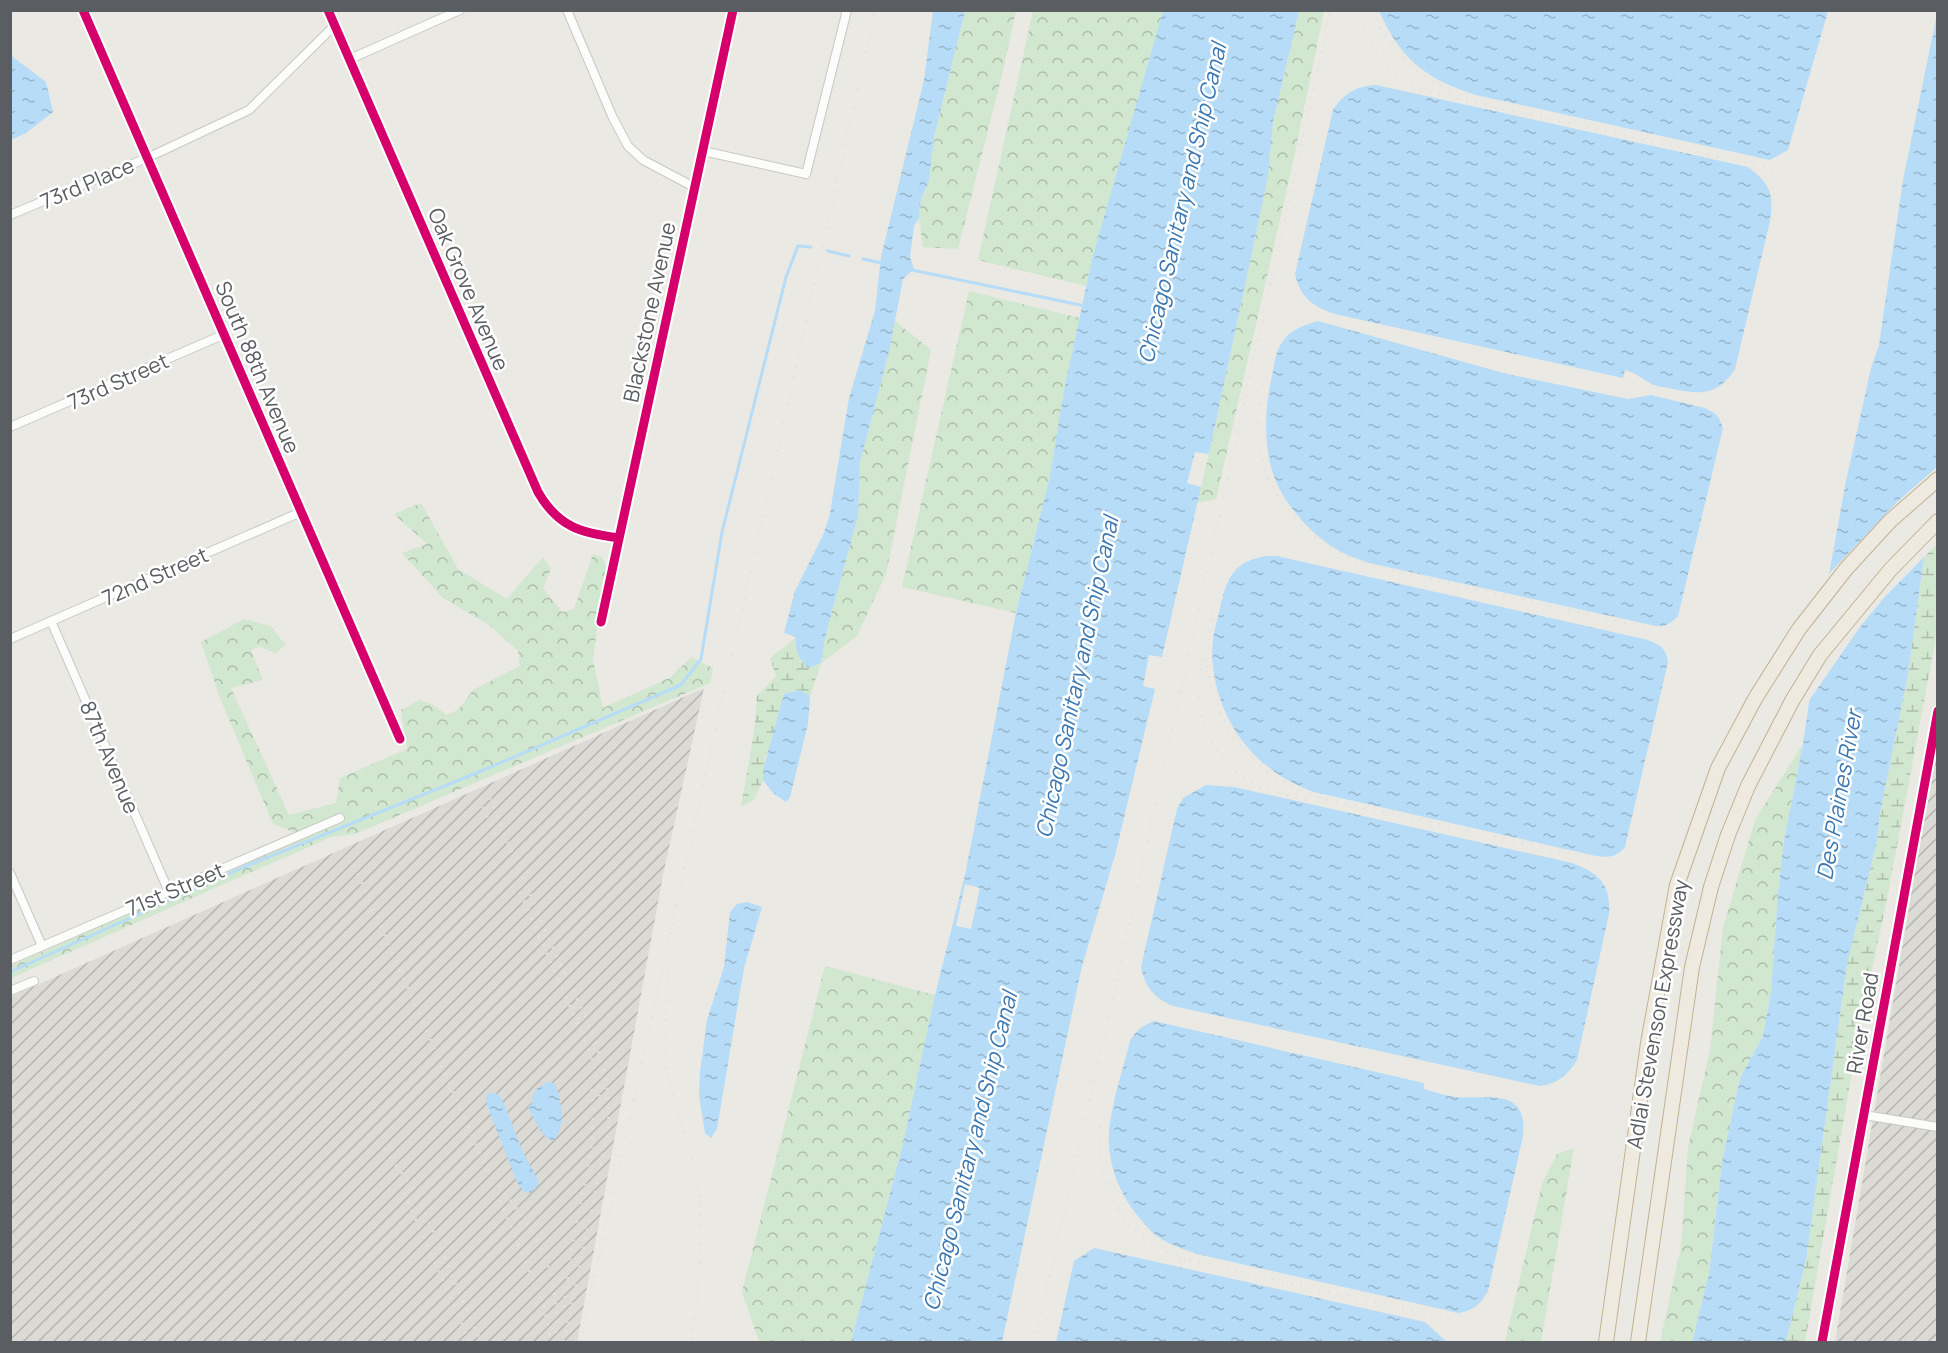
<svg xmlns="http://www.w3.org/2000/svg" width="1948" height="1353" font-family="Manrope,sans-serif">
<style>
.industrial{fill:url(#industrial-furrows)}
.forest{fill:url(#forest-crowns)}
.wetland{fill:url(#wetland-marsh)}
.water{fill:url(#water-ripples)}
.pier{fill:#eae9e4}
.lines{fill:none;stroke-linecap:round;stroke-linejoin:round}
.stream{stroke:#b6dcf7;stroke-width:3}
.minor-casing{stroke:#c7c7c6;stroke-width:10}
.motorway-casing{stroke:#c2b291;stroke-width:16}
.minor{stroke:#fcfcfb;stroke-width:8}
.motorway{stroke:#eeeae0;stroke-width:14}
.rail{stroke:#e2e2e1;stroke-width:3;stroke-dasharray:1.5 8;stroke-linecap:butt}
.cycleway-casing{stroke:#fff;stroke-width:13}
.cycleway{stroke:#d6006c;stroke-width:9}
.labels{text-anchor:middle;dominant-baseline:central;stroke-width:5;stroke-linejoin:round;paint-order:stroke}
.street-label{font-size:21px;fill:#5a5e62;stroke:#fff}
.water-label{font-size:22px;font-style:italic;fill:#3b78b2;stroke:#fff}
</style>
<defs>
<pattern id="industrial-furrows" width="10" height="10" patternUnits="userSpaceOnUse" patternTransform="scale(1.5)"><rect width="10" height="10" fill="#dbdad5"/><path d="M-1 1l2-2M0 10L10 0M9 11l2-2" fill="none" stroke="#b5b4b0"/></pattern>
<pattern id="forest-crowns" width="20" height="18" patternUnits="userSpaceOnUse" patternTransform="scale(1.5)"><rect width="20" height="18" fill="#d2e7cf"/><path d="M2 6a3 3 0 1 1 6 0M12 15a3 3 0 1 1 6 0" fill="none" stroke="#adbeab"/></pattern>
<pattern id="wetland-marsh" width="20" height="14" patternUnits="userSpaceOnUse" patternTransform="scale(1.5)"><rect width="20" height="14" fill="#d2e7cf"/><path d="M1 5h8M5 5V1M11 12h8M15 12V8" fill="none" stroke="#adbeab"/></pattern>
<pattern id="water-ripples" width="26" height="14" patternUnits="userSpaceOnUse" patternTransform="scale(1.5)"><rect width="26" height="14" fill="#b6dcf7"/><path d="M2 4q2-2 4 0t4 0M15 11q2-2 4 0t4 0" fill="none" stroke="#97b6cb"/></pattern>
</defs>
<rect width="100%" height="100%" fill="#eae9e4"/>
<path class="industrial" d="M704,688l-41,187 -86,467h-566l-1,-345z
M1937,743v599h-102z"/>
<path class="forest" d="M965,11h51l-14,64 -44,174 -35,-2 -4,-29 2,-19 8,-18 5,-44z
M1033,11h130l-71,248 -6,27 -108,-26z
M1299,11h25l-32,156 -76,332 -19,4 12,-49 59,-277 5,-55z
M969,291l111,27 -30,158 -34,137 -114,-26z
M894,320l37,30 -45,224 -29,62 -36,27 4,-26 33,-121 2,-54 29,-110z
M421,503l37,66 49,30 36,-42 8,12 -8,19 19,24 12,-3 19,-55 9,3 4,9 -13,93 10,49 68,-31 20,-20 22,11 -3,15 -355,151 -24,3 -320,141 -1,-12 282,-124 4,-9 -23,-9 -53,-126 -19,-56 43,-23 26,7 16,19 -11,8 -16,-7 -8,5 12,29 -32,8 58,127 47,-12 4,-25 67,-29 -6,-39 19,-10 13,5 14,10 12,-6 14,-19 47,-24 -2,-15 -29,-26 -46,-27 -41,-45 25,-9 -33,-30z
M1803,744l-19,97 -6,52 -7,99 -8,44 -23,42 -18,84 -13,112 -17,68h-32l21,-95 7,-100 22,-97 13,-122 32,-108z
M825,966l110,29 -32,149 -52,198h-92l-17,-50z
M1574,1148l-33,194h-36l37,-158 15,-30z"/>
<path class="wetland" d="M1937,544v88l-50,267 -27,127 -55,316h-19l20,-82 41,-296 30,-123 3,-28 28,-139 16,-118z
M797,637c-2,14 1,21 11,31l13,-5 -11,33 -10,-6 -16,4 -13,50 -6,14 -2,22 -9,20 -13,7 13,-75 3,-36 19,-20 -6,-18z"/>
<path class="water" d="M933,11h32l-31,126 -5,44 -8,18 -2,19 -5,8 -4,31 4,12 -11,10 -14,73 -29,110 -2,54 -33,121 -4,26 -13,5c-10,-10 -13,-17 -12,-31l-12,-4 11,-42 29,-58 6,-20 19,-115 26,-87 6,-54 43,-177z
M1163,11h136l-26,111 -5,55 -59,277 -14,-2 -8,31 14,4 -39,170 -13,-2 -6,31 12,3 -40,166 -33,111 -80,376h-151l52,-198 32,-149 30,-120 51,-262 34,-137 14,-85 28,-132z
M1379,11h449l-40,139 -18,10 -294,-65c-50,-16 -75,-35 -97,-84z
M1937,14v487l-13,55 -16,118 -28,139 -3,28 -30,123 -41,296 -20,82h-94l17,-68 13,-112 18,-84 23,-42 8,-44 7,-99 6,-52 19,-97 20,-137 23,-126 25,-113 8,-23 24,-165z
M10,51l3,6 33,25 7,30 -27,21 -15,7z
M1376,85l372,82c23,17 26,27 22,54l-35,148c-17,26 -33,26 -62,20 -7,-2 -17,-2 -23,-6 -9,-5 -14,-10 -25,-13l-2,8 -288,-64c-21,-7 -35,-16 -40,-40l38,-164c11,-17 24,-24 43,-25z
M1318,321l189,53 121,25 23,-4 54,13 9,5 5,5 4,10 -45,188c-7,7 -12,11 -22,10l-287,-63c-8,-3 -18,-6 -26,-10 -22,-11 -43,-32 -57,-53 -25,-37 -23,-86 -13,-129 2,-10 3,-21 10,-30 8,-12 22,-16 35,-20z
M1267,556h10l371,84c12,5 18,8 20,22l-43,185c-9,10 -16,11 -29,9l-282,-64c-29,-11 -54,-27 -73,-53 -20,-27 -32,-66 -28,-99 1,-11 5,-21 7,-32 7,-30 13,-47 47,-52z
M800,690l10,6 -2,28 -18,73 -4,5 -13,-9 -10,-13v-10l21,-76z
M1206,785l28,2 338,76c27,10 39,21 37,51l-32,146c-9,15 -20,24 -37,26l-367,-80c-19,-8 -28,-19 -32,-39l36,-158 6,-11z
M747,902l15,5 -18,61 -27,161 -6,9 -6,-5 -6,-37 1,-24 7,-52 17,-53 6,-55 7,-8z
M1154,1021l270,62v6c11,3 22,7 32,8 32,3 72,-11 67,39l-35,155c-7,13 -14,19 -29,22l-262,-59c-14,-5 -27,-9 -39,-17 -6,-4 -11,-11 -16,-16 -22,-25 -35,-56 -33,-90 3,-30 14,-61 21,-90 6,-11 12,-15 24,-20z
M549,1082l6,2c7,19 11,40 -1,57 -14,-4 -19,-22 -26,-34l4,-4c0,-12 6,-17 17,-21z
M491,1092l6,2 5,5 20,51 15,28 2,6 -9,9 -6,-1 -7,-10 -29,-74 -2,-11z
M1094,1248l331,74 22,20h-391l18,-81z"/>
<path class="pier" d="M1937,467l1,47 -10,39 -45,46 -23,28 -54,78 19,-127 72,-76z
M965,884l15,4 -9,41 -15,-3z"/>
<g class="lines">
<path class="stream" d="M828,251l21,5
M863,259l19,4
M912,270l173,36
M10,972l234,-105 235,-95 202,-87 20,-26 21,-127 64,-255 12,-31 13,1"/>
<defs>
<path id="minor" d="M83,10l317,729
M328,10l210,482c20,35 43,41 81,46
M567,10l46,108 15,28 15,14 51,27
M350,59l110,-49
M703,151l103,23 41,-164
M10,215l137,-57 102,-48 86,-85
M10,427l215,-93
M51,621l118,271
M601,622l132,-612
M10,639l291,-127
M10,873l32,73
M10,960l330,-142
M10,991l24,-10
M1864,1115l74,12
M1822,1342l116,-631"/>
<path id="motorway" d="M1606,1342l42,-299 29,-158 41,-117 38,-71 43,-68 47,-60 44,-48 48,-42
M1638,1342l54,-375 19,-80 17,-52 20,-49 44,-85 28,-46 71,-86 47,-48"/>
</defs>
<use href="#minor" class="minor-casing"/>
<use href="#motorway" class="motorway-casing"/>
<use href="#minor" class="minor"/>
<use href="#motorway" class="motorway"/>
<path class="rail" d="M1358,10c8,40 30,65 67,81l352,79
M1372,10c17,39 45,68 86,83
M1264,375c-2,19 -7,40 -6,60 2,45 34,91 72,113 14,8 28,13 43,18l277,62
M1213,610c-2,13 -4,27 -5,41 -1,75 46,126 115,147l278,62
M1203,659c-2,14 -5,28 -4,42 3,37 28,72 63,87 14,6 30,9 45,12
M490,798c20,51 42,101 64,152 27,59 60,114 54,181l-44,211
M483,807l15,33
M354,865l131,300c12,20 28,37 41,57 25,37 34,77 29,120
M520,892l68,156 5,16 7,35
M669,972c-3,37 -8,73 0,110 8,35 23,69 29,106 8,51 -1,103 -7,154
M1100,1126c-3,65 22,111 86,134
M385,1149l25,36 13,23 58,134
M400,1184l70,158
M500,1200l44,107 7,33
M1180,1258l286,65
M564,1307c3,-34 9,-67 16,-101 9,-40 17,-77 11,-118
M580,1342l295,-1332
M1035,1342l77,-339 219,-993"/>
<defs>
<path id="cycleway" d="M83,10l317,729
M328,10l210,482c20,35 43,41 81,46
M601,622l132,-612
M1822,1342l116,-631"/>
</defs>
<use href="#cycleway" class="cycleway-casing"/>
<use href="#cycleway" class="cycleway"/>
</g>
<g class="labels">
<g class="street-label">
<text transform="translate(87 183) rotate(-23)">73rd Place</text>
<text transform="translate(469 289) rotate(67)">Oak Grove Avenue</text>
<text transform="translate(649 312) rotate(-78)">Blackstone Avenue</text>
<text transform="translate(258 367) rotate(67)">South 88th Avenue</text>
<text transform="translate(118 381) rotate(-24)">73rd Street</text>
<text transform="translate(155 576) rotate(-24)">72nd Street</text>
<text transform="translate(110 757) rotate(67)">87th Avenue</text>
<text transform="translate(175 889) rotate(-23)">71st Street</text>
<text transform="translate(1657 1014) rotate(-80)">Adlai Stevenson Expressway</text>
<text transform="translate(1862 1023) rotate(-80)">River Road</text>
</g>
<g class="water-label">
<text transform="translate(1182 203) rotate(-77)">Chicago Sanitary and Ship Canal</text>
<text transform="translate(1077 677) rotate(-78)">Chicago Sanitary and Ship Canal</text>
<text transform="translate(1839 795) rotate(-80)">Des Plaines River</text>
<text transform="translate(970 1151) rotate(-76)">Chicago Sanitary and Ship Canal</text>
</g>
</g>
<rect width="1948" height="1353" fill="none" stroke="#5a5e62" stroke-width="24"/>
</svg>
